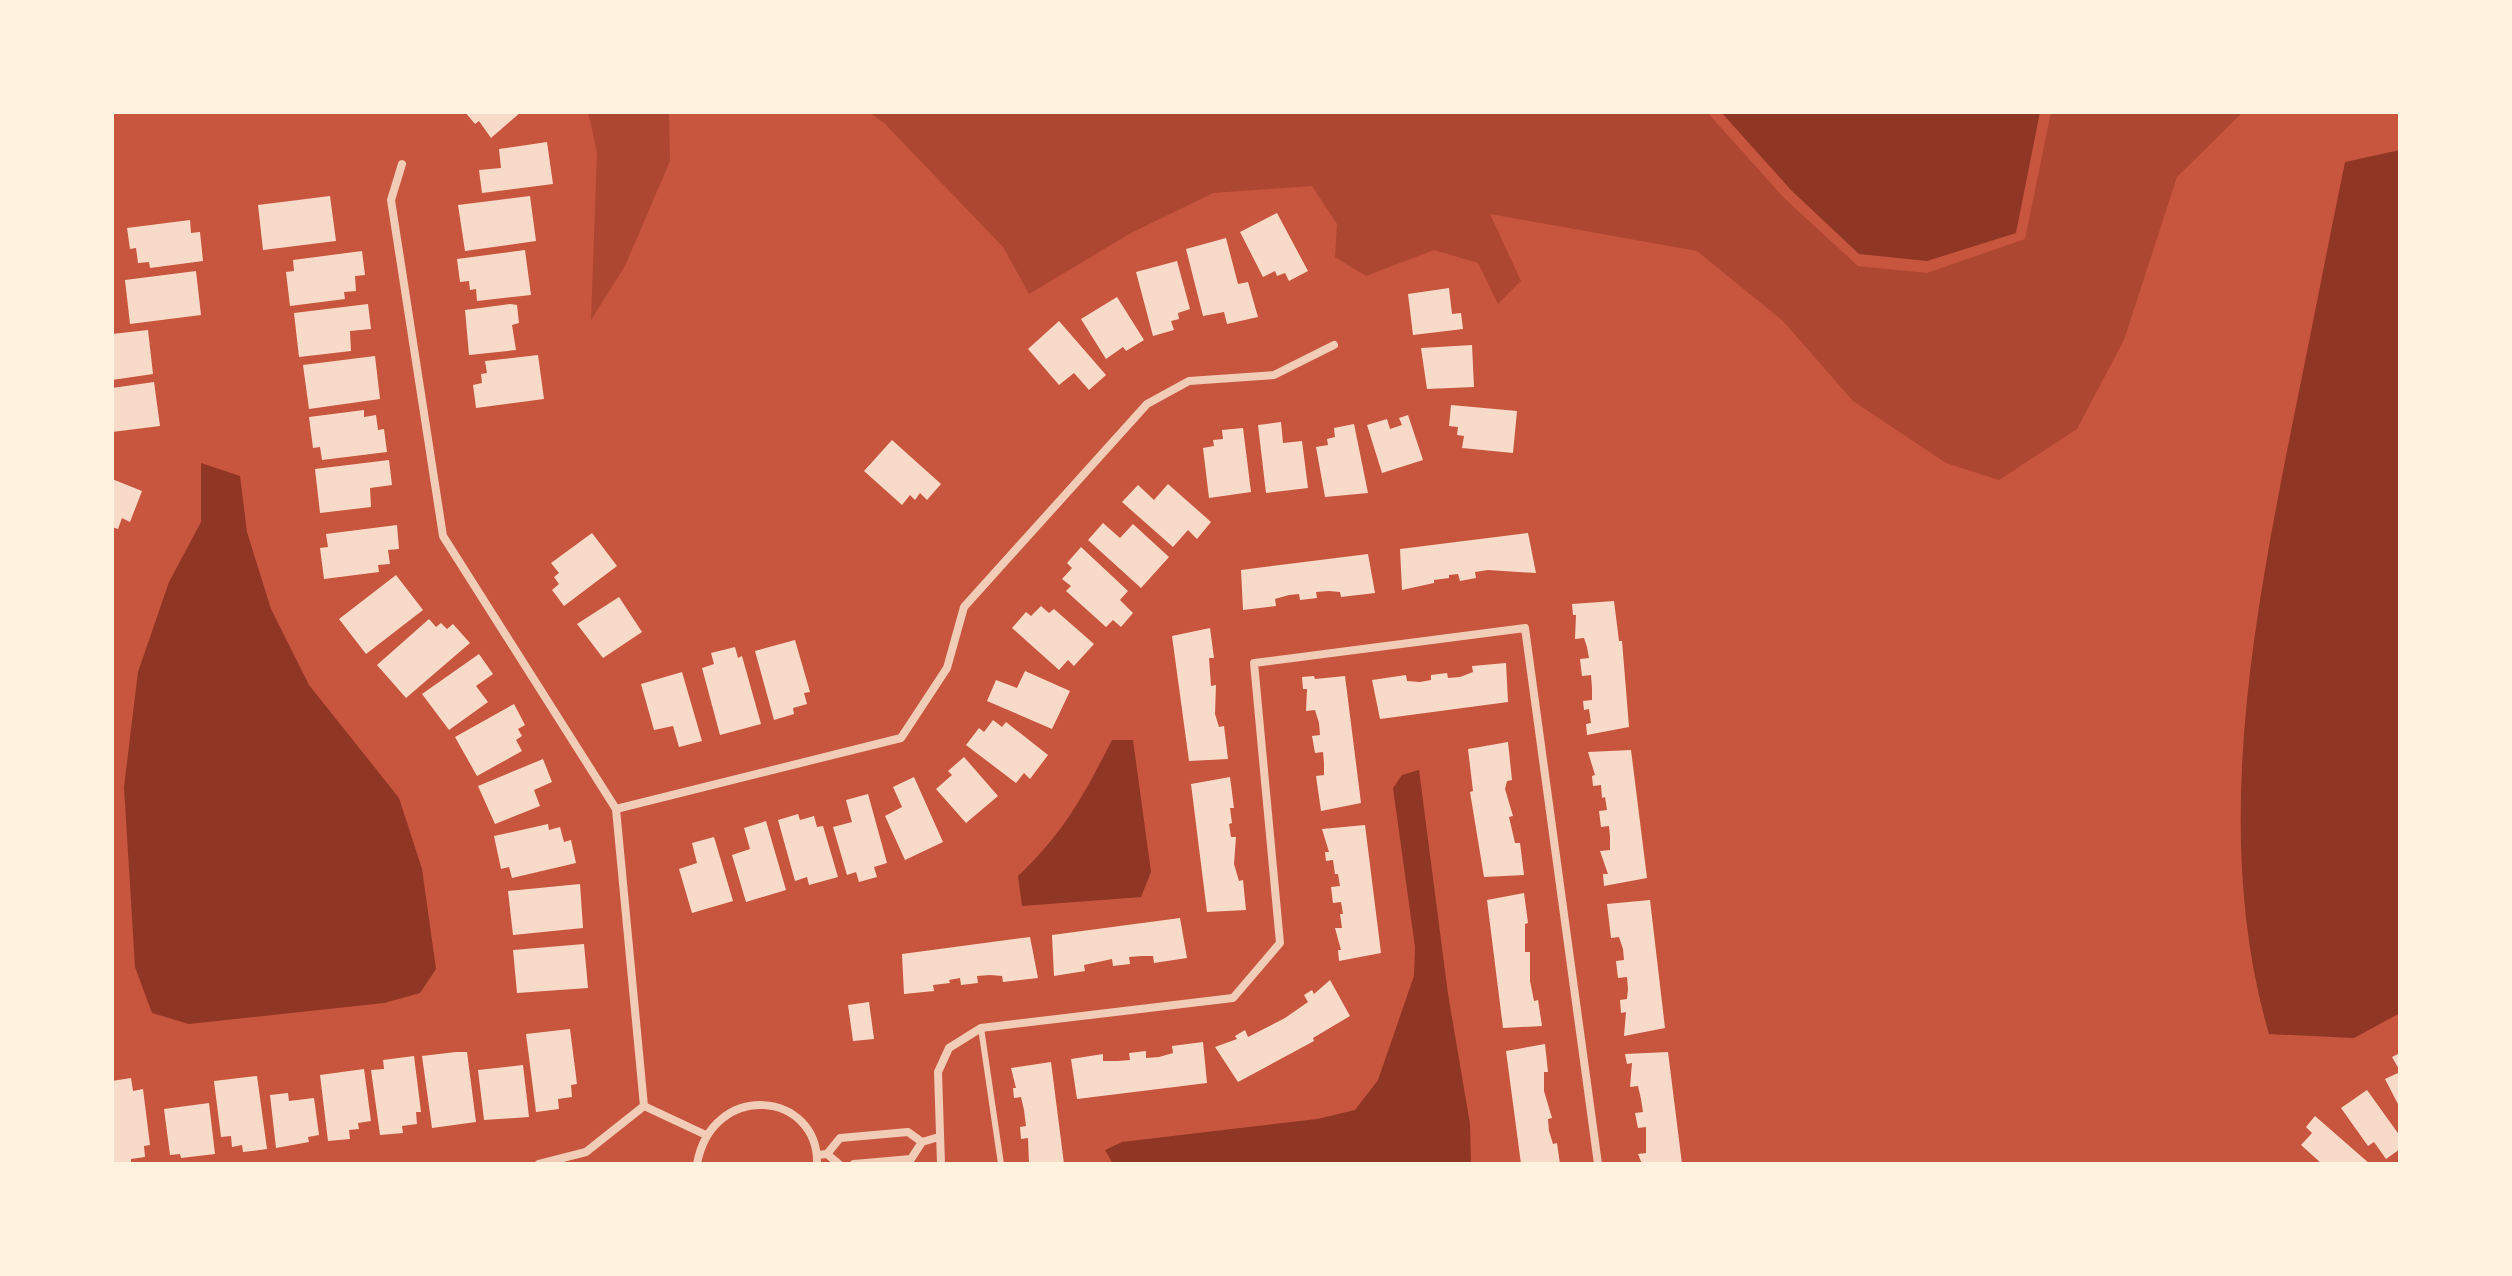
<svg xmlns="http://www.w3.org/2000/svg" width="2512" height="1276" font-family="Roboto,sans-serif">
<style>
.green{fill:#ae4732}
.water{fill:#8f3625}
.building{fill:#f7dbc8}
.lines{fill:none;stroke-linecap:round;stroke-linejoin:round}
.service{stroke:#f1ccb7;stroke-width:6}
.minor{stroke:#f1ccb7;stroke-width:8}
</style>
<rect width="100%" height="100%" fill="#c8553d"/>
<path class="green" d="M588,112h81l1,49 -45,105 -34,54 6,-168z
M869,112h838l77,86 74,68 69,7 98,-34 26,-127h192l-66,65 -53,163 -47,89 -78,51 -53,-17 -93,-62 -70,-80 -86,-70 -207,-37 31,67 -23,23 -20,-41 -44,-13 -68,26 -31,-19 2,-33 -25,-38 -99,7 -82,40 -102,61 -26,-47 -118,-123z"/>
<path class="water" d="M1721,112h319l-24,121 -89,28 -68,-7 -68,-64z
M2400,150v863l-46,25 -85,-4c-56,-192 -18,-400 20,-593 19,-93 37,-186 56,-279z
M201,463l39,13 7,56 24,77 38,76 90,113 23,71 14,100 -16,24 -36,10 -195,21 -37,-11 -17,-46 -11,-180 14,-115 31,-90 32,-60z
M1112,740h21l18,132 -10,25 -119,9 -4,-30c45,-42 66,-81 94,-136z
M1419,770l29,224 22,130 1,40h-358l-8,-14 17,-8 195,-23 38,-9 23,-30 36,-104 1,-29 -22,-159 9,-13z"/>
<path class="building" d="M465,112h56l-30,26 -12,-17 -4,3z
M547,142l6,42 -71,9 -3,-23 22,-2 -2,-19z
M330,196l6,45 -73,9 -5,-45z
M530,196l6,45 -71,10 -7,-46z
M1277,213l31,58 -19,10 -4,-8 -8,3 -2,-5 -12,6 -23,-45z
M190,220l1,13 9,-1 3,29 -53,7 -1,-6 -11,1 -2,-15 -6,1 -3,-21z
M1226,238l12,46 10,-2 10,35 -31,7 -3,-12 -21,4 -17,-67z
M525,250l6,45 -54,6 -1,-12 -6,1 -1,-9 -9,1 -3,-23z
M362,251l3,24 -10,1 1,15 -12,1 1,7 -55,7 -4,-34 8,-1 -1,-11z
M1177,261l13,48 -12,4 1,6 -8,2 3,9 -21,6 -17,-64z
M196,271l5,44 -71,9 -5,-44z
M1449,288l3,26 9,-1 2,16 -50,6 -5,-41z
M1117,297l27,43 -18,11 -3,-4 -17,12 -25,-40z
M368,304l3,25 -21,2 1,20 -52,6 -5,-44z
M510,304l7,1 2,18 -7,2 4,25 -47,5 -4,-45z
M1059,321l47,54 -17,15 -15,-17 -15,12 -31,-36z
M148,330l5,44 -41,6v-46z
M1472,345l2,42 -47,2 -6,-41z
M538,355l6,44 -68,9 -3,-23 9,-2 -1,-9 6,-1 -2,-12z
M375,356l5,43 -71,10 -6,-44z
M154,382l6,44 -48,6v-44z
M1451,405l66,6 -4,42 -51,-5 2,-12 -7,-1 1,-8 -9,-1z
M364,410v7l12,-2 2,15 6,-1 3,23 -65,8 -2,-13 -7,1 -4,-31z
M1408,415l15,45 -41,13 -15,-48 20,-6 3,10 12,-4 -3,-7z
M1281,422l2,21 19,-2 6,47 -42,5 -8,-68z
M1354,424l14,69 -43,4 -9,-50 12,-2 -1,-6 8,-2 -1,-9z
M1243,428l8,64 -42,6 -6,-50 11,-2 -1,-6 10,-1 -1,-9z
M892,440l49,44 -14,16 -7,-7 -5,7 -5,-5 -8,10 -38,-34z
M389,460l3,25 -22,3 1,19 -51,6 -5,-44z
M112,479l30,12 -12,31 -8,-4 -4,11 -6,-2z
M1168,484l43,38 -14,17 -9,-9 -15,17 -51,-45 16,-17 16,15z
M1103,523l17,15 13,-14 36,33 -28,31 -53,-48z
M397,525l2,24 -11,1 2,14 -12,1 1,7 -55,7 -4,-31 8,-1 -2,-13z
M592,533l25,33 -53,40 -12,-16 7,-6 -5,-7 5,-4 -8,-10z
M1528,533l8,40 -48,-3 -13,2 1,6 -16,3 -2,-7 -9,1v3l-15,2v3l-32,7 -2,-41z
M1081,547l47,44 -8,9 13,13 -12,14 -8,-7 -7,7 -40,-36 5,-5 -9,-7 10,-11 -5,-5z
M1368,554l7,39 -34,4 -1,-5 -11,-1 -13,1 1,6 -17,2 -1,-6 -10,1 -14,4 1,7 -33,4 -2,-40z
M396,575l27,35 -57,44 -27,-35z
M619,597l23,35 -39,26 -26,-34z
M1614,601l5,40h3l7,86 -42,8 -1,-11 5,-1 -2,-14 -5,1 -1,-9 9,-1v-12l-1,-13 -9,1 -2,-17 9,-1 -2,-11 -3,-9 -9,1 1,-24h-3l-1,-11z
M1041,606l8,7 5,-4 40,35 -20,22 -6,-6 -9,10 -47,-42 14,-16 5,4z
M429,619l7,8 5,-4 6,6 6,-5 17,19 -64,55 -29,-33z
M1210,628l4,30h-5l2,28 5,-1 -1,29 4,13 5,-1 4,33 -39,2 -17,-125z
M795,640l15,52 -6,1 3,11 -14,4 1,6 -20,6 -19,-69z
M735,647l3,11 4,-2 19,68 -41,11 -18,-67 12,-4 -3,-11z
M479,654l14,20 -17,12 12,16 -39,28 -27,-36z
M1506,663l2,39 -128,17 -8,-39 34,-5 1,6 13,1 11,-2v-5l16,-2 1,5 12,-1 13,-5 -1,-6z
M1025,671l45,20 -18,38 -65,-28 9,-21 21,8z
M682,672l20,69 -23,6 -6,-21 -19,4 -13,-46z
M1314,676l1,3 30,-3 16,127 -40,8 -5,-35 8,-1v-12l-1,-11 -8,1 -3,-17 8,-1 -1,-12 -4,-13 -9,1 1,-22h-4l-1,-12z
M514,704l11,21 -7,4 4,7 -6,4 6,11 -45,25 -22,-39z
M993,720l9,7 4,-5 42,33 -18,24 -6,-6 -8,10 -50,-38 13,-17 5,4z
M1508,742l4,38 -5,1 -2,8 8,27 -4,1 6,26h5l4,32 -40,2 -14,-85 3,-1 -5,-42z
M1631,750l16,128 -43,8 -1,-12h5l-8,-23 10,-1v-13l-1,-11 -8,1 -2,-16 8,-1 -2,-13 -3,1 -1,-13 -8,1 -1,-10 3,-1 -7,-23z
M964,757l34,39 -32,27 -30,-34 16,-14 -4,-4z
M543,759l9,23 -18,8 6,16 -45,18 -17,-38z
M914,777l29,65 -38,18 -20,-44 17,-9 -9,-20z
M1230,777l4,31h-4l2,15 -3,1 2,13h5l-2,27 5,17 4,-1 3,30 -39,2 -16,-128z
M868,794l19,69 -13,4 3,10 -18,5 -3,-10 -9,3 -14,-48 19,-5 -6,-22z
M798,814l2,6 14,-4 3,11 6,-1 15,51 -29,8 -2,-8 -12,4 -17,-61z
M766,821l20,69 -40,12 -14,-47 18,-6 -6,-21z
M548,824l1,6 11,-3 4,15 7,-2 5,23 -64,15 -3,-11 -8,2 -7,-33z
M1365,825l16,128 -42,8 -1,-11h3l-6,-22h7l-2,-14h3l-2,-12 -8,1 -2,-16 9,-1 -2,-12h-3l-2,-14 -7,1 -1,-9h4l-7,-23z
M714,837l19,64 -41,12 -13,-44 18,-6 -5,-20z
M580,884l3,44 -70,7 -5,-44z
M1524,893l4,30 -3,1v28h5v29l4,20 4,-1 4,26 -39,2 -16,-128z
M1650,900l15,128 -41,8 2,-24 -5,1 -1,-13 7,-1 1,-10 -1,-12 -9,1 -2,-17 8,-1 -1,-11 -4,-12 -8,1 -4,-34z
M1180,918l7,40 -33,5 -1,-7h-11l-13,1 1,7 -17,2 -1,-7 -28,6 1,6 -31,5 -2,-41z
M1030,937l8,41 -35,4 -1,-6 -12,-1 -13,1 1,7 -17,2 -1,-7 -11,2 1,3 -17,2 1,6 -30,3 -2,-40z
M584,944l4,44 -71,5 -4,-43z
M1330,980l20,36 -37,22 1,3 -76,41 -23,-35 22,-8 -2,-3 10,-6 3,7 37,-19 23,-16 -4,-7 8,-5 2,4z
M869,1002l5,37 -21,2 -5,-36z
M570,1029l7,55 -6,1 1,12 -14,2 1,10 -23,3 -10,-78z
M1203,1042l4,41 -130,16 -6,-40 32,-5v7h15l12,-1 -1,-7 17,-2v7l13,-1 14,-4 -1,-7z
M1545,1044l3,28h-4v19l8,27 -4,1 1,12 4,13 4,-1 3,21h-39l-15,-113z
M456,1052h11l9,70 -44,6 -10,-72z
M1668,1052l14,112h-40l-4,-10 8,-1v-26l-8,1 -3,-15 8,-1 -2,-13 -3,-13 -8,1 2,-24 -5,1 -2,-10z
M2400,1053v18l-8,-14z
M414,1056l7,56h-5l1,12 -15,2 1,7 -23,2 -9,-65 13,-1 -1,-9z
M1051,1062l13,102h-35l-1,-26 -7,1 -1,-12 6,-1 -2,-16 -3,-13 -7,1 -1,-10h3l-5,-20z
M523,1065l6,52 -45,3 -6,-50z
M364,1069l7,52 -13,2 1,6 -10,1 1,9 -22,2 -8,-66z
M2400,1072v36l-15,-29z
M257,1076l10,73 -24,3 -1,-7 -10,2 -1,-11 -10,1 -7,-56z
M131,1078l2,13 10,-2 7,56 -6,1 1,11 -14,2v5h-19v-83z
M2367,1090l33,46v13l-14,10 -12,-17 -6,4 -27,-38z
M288,1093l1,8 25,-3 5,37 -11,2 1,5 -33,6 -6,-53z
M209,1103l6,51 -34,4 -1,-4 -10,1 -6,-46z
M2315,1116l55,48h-48l-21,-19 11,-12 -6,-6z"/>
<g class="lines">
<path class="service" d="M981,1028l20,136"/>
<path class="minor" d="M402,164l-11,36 52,336 173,273 28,297 -58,46 -47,12
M616,809l285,-71 46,-70 17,-61 183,-203 42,-23 85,-6 60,-30
M644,1106l62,29
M827,1154l12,10
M817,1155l10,-1 13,-16 68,-6 14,10
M697,1164c15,-84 122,-73 120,0
M854,1164l57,-5 11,-17 17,-5
M941,1164l-3,-92 11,-24 32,-20 252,-30 47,-55 -26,-280 271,-35 73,536"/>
</g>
<rect width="2512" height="1276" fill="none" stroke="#fff3e0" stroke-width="228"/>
</svg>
